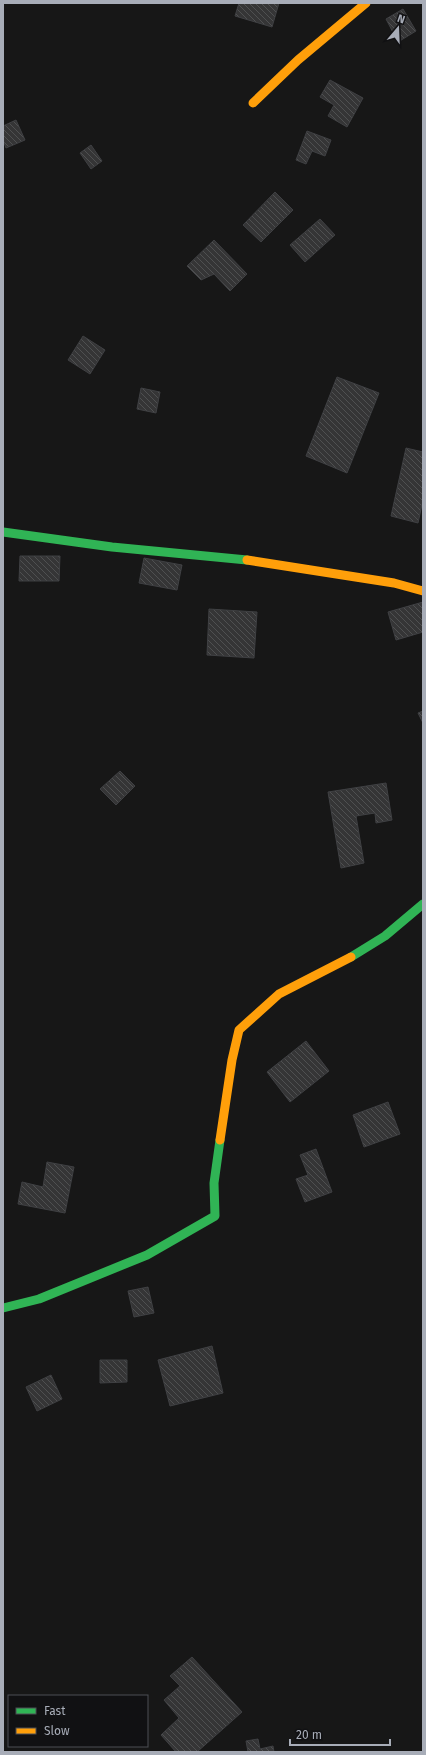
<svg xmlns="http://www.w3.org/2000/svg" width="426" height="1755" font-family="'Fira Sans',sans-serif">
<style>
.building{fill:url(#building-back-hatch);stroke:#3f4043}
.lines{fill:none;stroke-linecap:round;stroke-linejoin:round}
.fast{stroke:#30b455;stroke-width:9}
.slow{stroke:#ff9f0a;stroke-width:9}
</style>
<defs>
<pattern id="building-back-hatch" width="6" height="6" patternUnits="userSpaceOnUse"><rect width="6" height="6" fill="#353536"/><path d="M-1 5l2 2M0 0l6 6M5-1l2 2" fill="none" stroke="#4f5051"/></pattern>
</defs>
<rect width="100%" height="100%" fill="#171717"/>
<path class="building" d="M239,3h40l-7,24 -37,-11z
M403,9l13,22 -18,11 -12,-23z
M330,80l33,18 -16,29 -19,-11 6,-11 -14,-8z
M16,120l9,20 -19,8 -3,-8v-14z
M307,131l24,9 -6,16 -13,-5 -6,13 -10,-4z
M91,145l11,16 -11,8 -11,-16z
M275,192l18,18 -32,32 -18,-17z
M320,219l15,16 -30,27 -15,-17z
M214,240l33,34 -17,17 -16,-17 -13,6 -14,-14z
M83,336l22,14 -15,24 -22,-14z
M337,377l42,16 -32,80 -41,-17z
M141,388l19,4 -4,21 -19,-4z
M406,448l17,4v48l-5,23 -27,-7z
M20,556h40l-1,25h-40z
M144,558l38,7 -5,25 -38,-7z
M423,602v30l-27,8 -8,-28z
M209,609l48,3 -3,46 -47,-3z
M423,711v12l-5,-10z
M120,771l15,15 -19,19 -16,-16z
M386,783l6,37 -16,3 -1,-10 -19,3 8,47 -23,5 -13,-76z
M306,1041l23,30 -39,31 -23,-30z
M388,1102l12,32 -36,13 -11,-32z
M316,1149l16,43 -27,10 -9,-23 12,-4 -8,-20z
M47,1162l27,5 -9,46 -47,-9 4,-22 21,5z
M148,1287l6,26 -20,4 -6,-26z
M212,1346l11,47 -53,13 -12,-46z
M100,1360h27v22l-27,1z
M51,1375l11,24 -25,12 -11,-24z
M192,1657l50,55 -45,40h-21l-15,-17 18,-17 -15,-18 16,-14 -10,-10z
M258,1739l2,10 13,-3 1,6h-26l-2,-11z"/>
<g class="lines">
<path class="fast" d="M3,532l109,15 135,13
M351,957l34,-21 38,-32
M3,1308l36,-9 108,-44 68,-39 -1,-33 6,-43"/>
<path class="slow" d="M253,103l45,-43 68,-57
M247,560l147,23 29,8
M220,1140l12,-80 7,-30 40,-36 72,-37"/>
</g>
<rect width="426" height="1755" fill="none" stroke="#a8adb8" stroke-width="8"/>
<rect x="8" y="1695" width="140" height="52" fill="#111113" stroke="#4d4f55"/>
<rect x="16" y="1708" width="20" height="6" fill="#30b455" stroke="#4d4f55"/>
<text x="44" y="1715" font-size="12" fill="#a8adb8">Fast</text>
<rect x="16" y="1728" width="20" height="6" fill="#ff9f0a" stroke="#4d4f55"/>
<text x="44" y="1735" font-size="12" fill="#a8adb8">Slow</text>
<g transform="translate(398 28) rotate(19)" stroke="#111113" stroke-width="3" paint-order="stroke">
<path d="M0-3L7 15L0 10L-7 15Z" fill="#a8adb8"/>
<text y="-6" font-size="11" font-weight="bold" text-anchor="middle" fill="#a8adb8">N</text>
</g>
<path d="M290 1739v6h100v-6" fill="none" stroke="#a8adb8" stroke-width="2"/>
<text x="296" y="1739" font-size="12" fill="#a8adb8" stroke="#111113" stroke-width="3" paint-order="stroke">20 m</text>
</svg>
